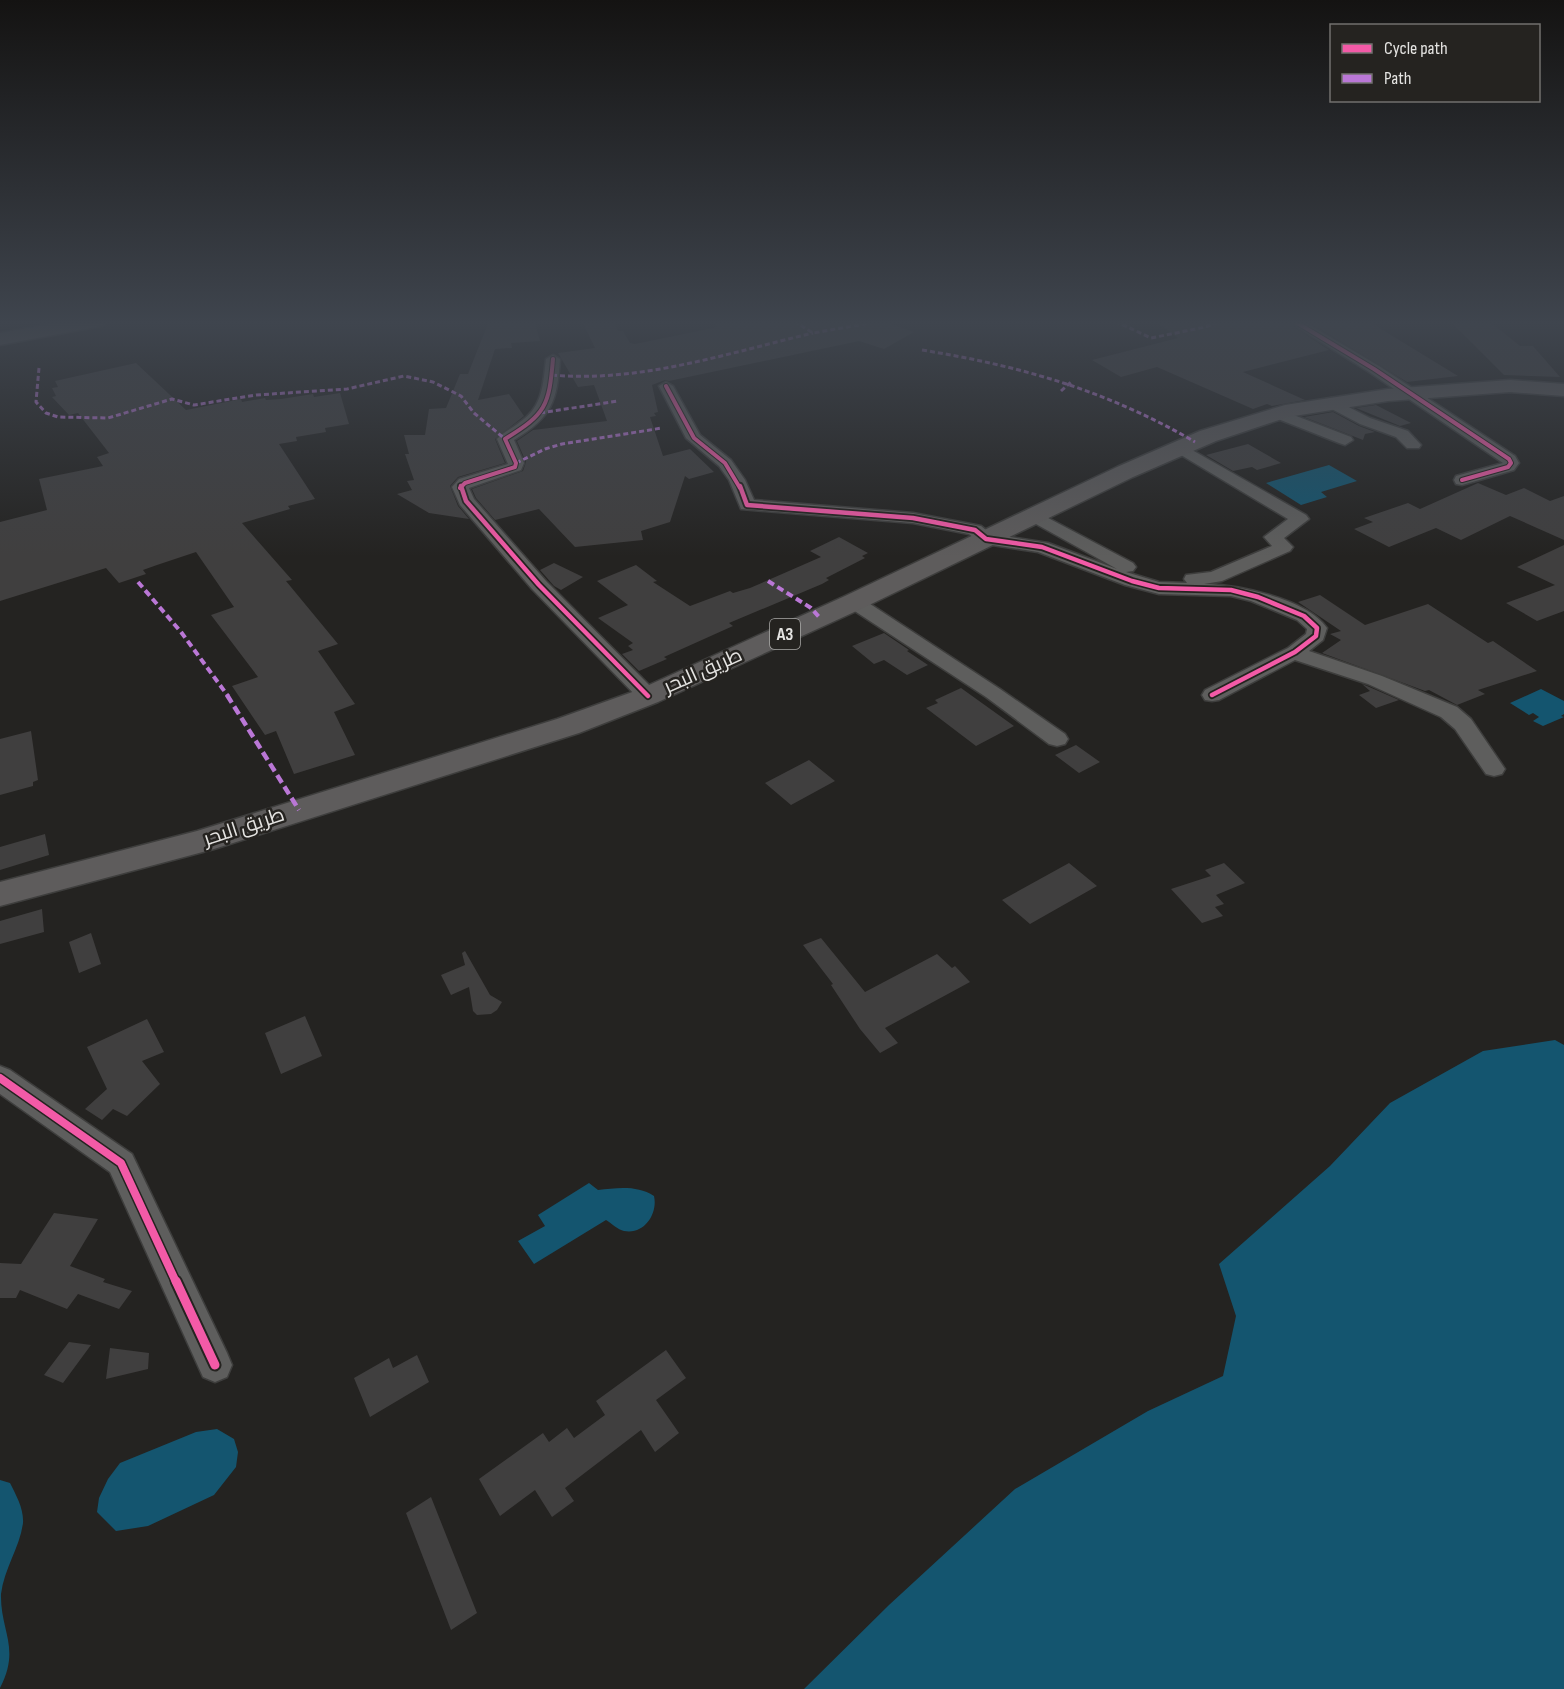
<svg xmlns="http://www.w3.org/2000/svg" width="1564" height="1689" font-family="'Sofia Sans Condensed',Cairo,sans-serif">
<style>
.water{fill:#14556f}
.building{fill:#403f3f}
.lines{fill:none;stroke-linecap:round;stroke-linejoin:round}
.minor-casing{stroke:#3e3e3d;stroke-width:3}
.trunk-casing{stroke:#3e3e3d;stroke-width:3}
.motorway-casing{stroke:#3e3e3d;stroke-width:3}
.minor{fill:#5e5e5d;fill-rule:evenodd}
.trunk{fill:#5e5c5c;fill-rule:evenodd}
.motorway{fill:#5b5a5a;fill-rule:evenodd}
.quiet-far2{stroke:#ba77d6;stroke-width:3;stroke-dasharray:5 3;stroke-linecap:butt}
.quiet-far1{stroke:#ba77d6;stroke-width:4;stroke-dasharray:7 4;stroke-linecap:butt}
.quiet{stroke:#ba77d6;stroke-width:4.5;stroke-dasharray:9 4.5;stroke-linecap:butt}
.cycleway-far3-casing{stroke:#252320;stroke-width:6}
.cycleway-far2-casing{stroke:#252320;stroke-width:8}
.cycleway-far1-casing{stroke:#252320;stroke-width:11}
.cycleway-casing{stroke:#252320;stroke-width:13}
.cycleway-far3{stroke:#f35aa7;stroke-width:4}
.cycleway-far2{stroke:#f35aa7;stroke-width:4.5}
.cycleway-far1{stroke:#f35aa7;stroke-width:8}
.cycleway{stroke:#f35aa7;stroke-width:9}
.labels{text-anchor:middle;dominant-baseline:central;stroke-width:5;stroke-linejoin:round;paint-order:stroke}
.shield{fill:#252320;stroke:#abaaa8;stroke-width:1.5}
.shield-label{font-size:18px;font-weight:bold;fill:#e5e4e2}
.street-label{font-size:20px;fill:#e5e4e2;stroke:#252320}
</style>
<rect width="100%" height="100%" fill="#242321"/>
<path class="water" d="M1329,465l28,16 -36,11 6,5 -26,8 -35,-22z
M1541,689l23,12v13l-3,2 3,1 -21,9 -10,-5 6,-4 -6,-4 -4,2 -19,-12z
M1555,1040l9,5v644h-760l85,-84 126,-116 133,-78 75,-35 13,-60 -17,-52 111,-98 60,-63 93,-52z
M589,1183l9,7c19,-2 39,-5 56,6 4,17 -9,39 -30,35 -6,-1 -13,-8 -18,-11l-72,44 -16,-23 27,-15 -7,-11z
M217,1429l17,10 4,13 -2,15 -22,28 -66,31 -32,5 -19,-19 2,-14 9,-19 12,-16 76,-31z
M0,1480l10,3c6,12 14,26 13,40 -3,24 -19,46 -22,71 -1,37 20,54 -1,94z"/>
<path class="building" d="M489,321h40l1,3 5,-1 5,18 -29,2 1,5 -17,1 -17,51 31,-6 15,22 -29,23 10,24 -47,14 -8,9 8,20 11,13 -40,-6 -32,-19 15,-4 -5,-9 7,-1 -9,-26h4l-5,-19h21l4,-26 17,-1 14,-34h8z
M582,321h31l5,10h5l7,12 5,1 83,-17 -8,-6h172l32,11 -30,17 -25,-8 -190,40 -4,-1 -13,5 6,27 -4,1 2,3 -6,1 13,39 27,-7 24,23 -25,7 -4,-3 -15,46 -29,9 2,9 -68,7 -36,-38 -44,11 -19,-22 -4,-9 51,-18 3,-9 -9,-21 16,-11 74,-9 -13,-36 -16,2 -20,-34 37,-5z
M1156,321h129l44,29 -86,22 62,28 -33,6 -5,-2 -14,5 -96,-42 -36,10 -29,-17 86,-22z
M1307,321h61l90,55 -51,6z
M1450,321h33l11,4 26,21h13l27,31 -56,-2z
M136,363l50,47 55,-11 1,3 23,-4 1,2 15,-1 32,-5 1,3 26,-4 9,31 -24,4 1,4 -30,5 1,4 -18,3 36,55 -27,7 2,3 -48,14 50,57 -6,1 52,63 -20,7 37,53 -21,8 21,43 -61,19 -18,-43 -11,4 -33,-49 26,-9 -47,-62 23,-8 -38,-55 -39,13 -14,5 3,4 -27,9 -13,-15 -106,33v-79l47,-12 -8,-31 64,-13 -6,-9 12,-4 -31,-40 -9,2 -17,-18 4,-1 -4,-8 6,-1 -3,-6z
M1376,405l35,18 -11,3 -44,-18z
M1333,412l26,14 16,6 -10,2 -2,6 -59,-23z
M1248,444l33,19 -24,7 -5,-3 -19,4 -27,-16z
M1478,483l28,12 18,-7 26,13 14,-5v44l-54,-24 -49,24 -25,-12 -47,19 -35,-18 19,-7 -9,-4 44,-15 12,6z
M839,537l29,16 -6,3 3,2 -39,20 3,2 -7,4 -93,39 4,3 -69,31 3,2 -28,12 -17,-17 11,-4 -5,-4 5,-3 -35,-25 30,-13 -31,-24 39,-16 21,16 -4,1 37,24 40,-15 3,2 17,-5 71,-31 -11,-6z
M1564,545v66l-27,10 -31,-18 49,-18 -38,-18z
M554,563l29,14 -22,13 -7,-4 -14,-16z
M1320,595l45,30 63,-21 60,39 5,-2 44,30 -59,19 7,4 -28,11 -28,-15 -4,1 -103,-38 19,-13 -11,-6 11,-3 -43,-29z
M884,633l25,17 -2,1 21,14 -21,10 -23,-15 -10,4 -22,-18z
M1362,684l5,2 32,14 -23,8 -17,-13 11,-4z
M961,688l53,38 -38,20 -50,-38 12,-5 -3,-3z
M31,731l7,49 -5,2v4l-33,9v-56z
M1076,745l24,17 -21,11 -24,-18z
M809,760l26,21 -44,24 -26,-22z
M45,834l4,21 -49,15v-23z
M1069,863l28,23 -67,38 -28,-24z
M1224,863l21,20 -29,12 8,9 -9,3 8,9 -21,7 -31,-34 40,-13 -6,-6z
M42,909l2,23 -44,12v-23z
M91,933l10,31 -22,9 -10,-31z
M821,938l44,54 72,-38 15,14 3,-2 15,16 -85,46 13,15 -18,10 -20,-24 -29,-44 2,-1 -30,-39z
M465,951l25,44 12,7 -5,8 -6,4 -14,1 -4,-4 -4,-24 -18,8 -10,-20 24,-10 -3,-12z
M305,1016l17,40 -41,18 -16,-41z
M147,1019l17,33 -22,9 18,23 -33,32 -14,-7 -11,11 -17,-11 22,-20 -20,-42z
M54,1213l44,6 -28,47 35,13 -2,3 29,9 -13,18 -41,-15 -11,15 -47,-19 -4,8h-16v-35l21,1z
M69,1342l22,3 -28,38 -19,-8z
M110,1348l39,5 -1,16 -42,10z
M666,1350l20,28 -30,22 23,33 -24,19 -14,-22 -76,58 9,13 -22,16 -17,-27 -35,26 -21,-37 64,-46 6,9 18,-14 7,10 31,-23 -9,-14z
M417,1355l12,27 -59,35 -16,-39 35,-20 4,10z
M431,1497l46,116 -26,17 -45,-117z"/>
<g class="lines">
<defs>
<path id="minor" d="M1287,321h16l76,45 136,90 4,7 -5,7 -52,15 -6,-1 -2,-4 2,-4 47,-13 -134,-91z
M553,355l7,4c-3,43 -8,58 -46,81l10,23 -3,7 -52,18 5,11 72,82 109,110 3,5 -3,5 -7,1 -7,-1 -109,-112 -72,-84 -8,-18 7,-8 49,-15 -11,-25c6,-7 16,-11 23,-17 23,-15 23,-38 26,-63z
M666,382l7,4 27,49 31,25 14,20 9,20 159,13 68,13 10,8 57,9 69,26 -90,-50 -3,-4 3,-4 6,-1 100,53 3,4 -3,4 -7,1 33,10 28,1 -3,-4 2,-4 25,-3 61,-26 -8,-9 24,-18 -117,-70 8,-5 6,2 121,69 3,4 -25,19 9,9 -3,4 -68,30 -18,3c34,1 102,14 123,44l-4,12 -14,11 73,25 75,31 14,12 34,50 -3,5 -8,2 -8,-2 -31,-45 -14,-12 -73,-33 -73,-24 -76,40 -7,1 -7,-1 -3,-5 3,-5 83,-42 18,-14 1,-5 -10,-9 -46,-19 -20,-5 -72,-2 -34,-9 -87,-33 -52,-8 -6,-1 -11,-9 -56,-11 -172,-14 -12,-29 -10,-14 -33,-28 -27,-52z
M1331,398l39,20 38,13 13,14 -2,3h-12l-11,-11 -36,-13 -34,-18 -3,-3 3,-3z
M1278,409l73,28 2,3 -8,5 -6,-2 -66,-26 -3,-3 3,-3z
M854,596l7,2 139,91 65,45 3,5 -3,5 -8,2 -8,-2 -63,-47 -139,-91 -3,-4 3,-4z
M0,1066l10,4 122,84 95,199 5,12 -5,12 -12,5 -12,-5 -93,-205 -110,-78z"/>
<path id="trunk" d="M1510,380l54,4v12l-54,-4 -122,9 -100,16 -72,24 -83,36 -270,131 -205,94 -79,31 -365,116 -214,57v-24l197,-51 360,-112 81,-29 207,-94 272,-129 83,-36 85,-26 103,-16z"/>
<path id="motorway" d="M67,321h38l-2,4 -7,2 -96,18v-12z"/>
</defs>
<use href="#minor" class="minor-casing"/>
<use href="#trunk" class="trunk-casing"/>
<use href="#motorway" class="motorway-casing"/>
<use href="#minor" class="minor"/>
<use href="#trunk" class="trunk"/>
<use href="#motorway" class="motorway"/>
<path class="quiet-far2" d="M794,321l19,12 68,-12
M1066,321h33
M1115,321l36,17 54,-11 15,-6
M922,350c99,16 186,41 273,92
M39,368l-3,34 10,11 12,4 50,1 64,-19 22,6 62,-10 91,-6 57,-13 29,6 28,14 13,17 31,26
M552,375c88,8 176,-22 261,-42
M1061,391l10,-9
M540,413l78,-12
M516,463l29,-14 17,-5 100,-16"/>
<path class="quiet-far1" d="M768,581l43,27 9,10
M138,582l43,50 47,64"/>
<path class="quiet" d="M227,695l72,115"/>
<defs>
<path id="cycleway-far3" d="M1294,321l80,48 135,90 2,4 -3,4 -46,13
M666,386l28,52 31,25 15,25
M460,488l5,-5 50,-16 1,-4 -11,-24c41,-25 44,-33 48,-80"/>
<path id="cycleway-far2" d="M461,486l5,15 73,84 109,111
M740,486l7,19 166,13 62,12 11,9 56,8 90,34 27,7 72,2 27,7 46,19 13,12 -1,8 -21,16 -83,43"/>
<path id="cycleway-far1" d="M0,1078l121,85 55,119"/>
<path id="cycleway" d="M176,1281l39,84"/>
</defs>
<use href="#cycleway-far3" class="cycleway-far3-casing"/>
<use href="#cycleway-far2" class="cycleway-far2-casing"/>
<use href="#cycleway-far1" class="cycleway-far1-casing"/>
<use href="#cycleway" class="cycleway-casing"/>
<use href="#cycleway-far3" class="cycleway-far3"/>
<use href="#cycleway-far2" class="cycleway-far2"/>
<use href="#cycleway-far1" class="cycleway-far1"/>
<use href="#cycleway" class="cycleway"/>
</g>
<linearGradient id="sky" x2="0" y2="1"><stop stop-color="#141312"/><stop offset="0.58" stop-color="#3f454e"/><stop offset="1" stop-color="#3f454e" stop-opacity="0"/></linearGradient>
<rect width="1564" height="557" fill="url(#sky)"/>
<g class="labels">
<rect class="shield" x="770" y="619" width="30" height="30" rx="4.5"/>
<g class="shield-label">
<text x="785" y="634">A3</text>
</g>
<g class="street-label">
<text transform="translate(703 671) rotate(-24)">طريق البحر</text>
<text transform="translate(244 827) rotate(-18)">طريق البحر</text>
</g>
</g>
<rect x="1330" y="24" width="210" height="78" fill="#252320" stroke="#72706e" stroke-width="1.5"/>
<rect x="1342" y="44" width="30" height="9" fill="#f35aa7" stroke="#72706e" stroke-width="1.5"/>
<text x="1384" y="54" font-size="18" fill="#e5e4e2">Cycle path</text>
<rect x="1342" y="74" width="30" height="9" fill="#ba77d6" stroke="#72706e" stroke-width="1.5"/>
<text x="1384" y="84" font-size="18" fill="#e5e4e2">Path</text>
</svg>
